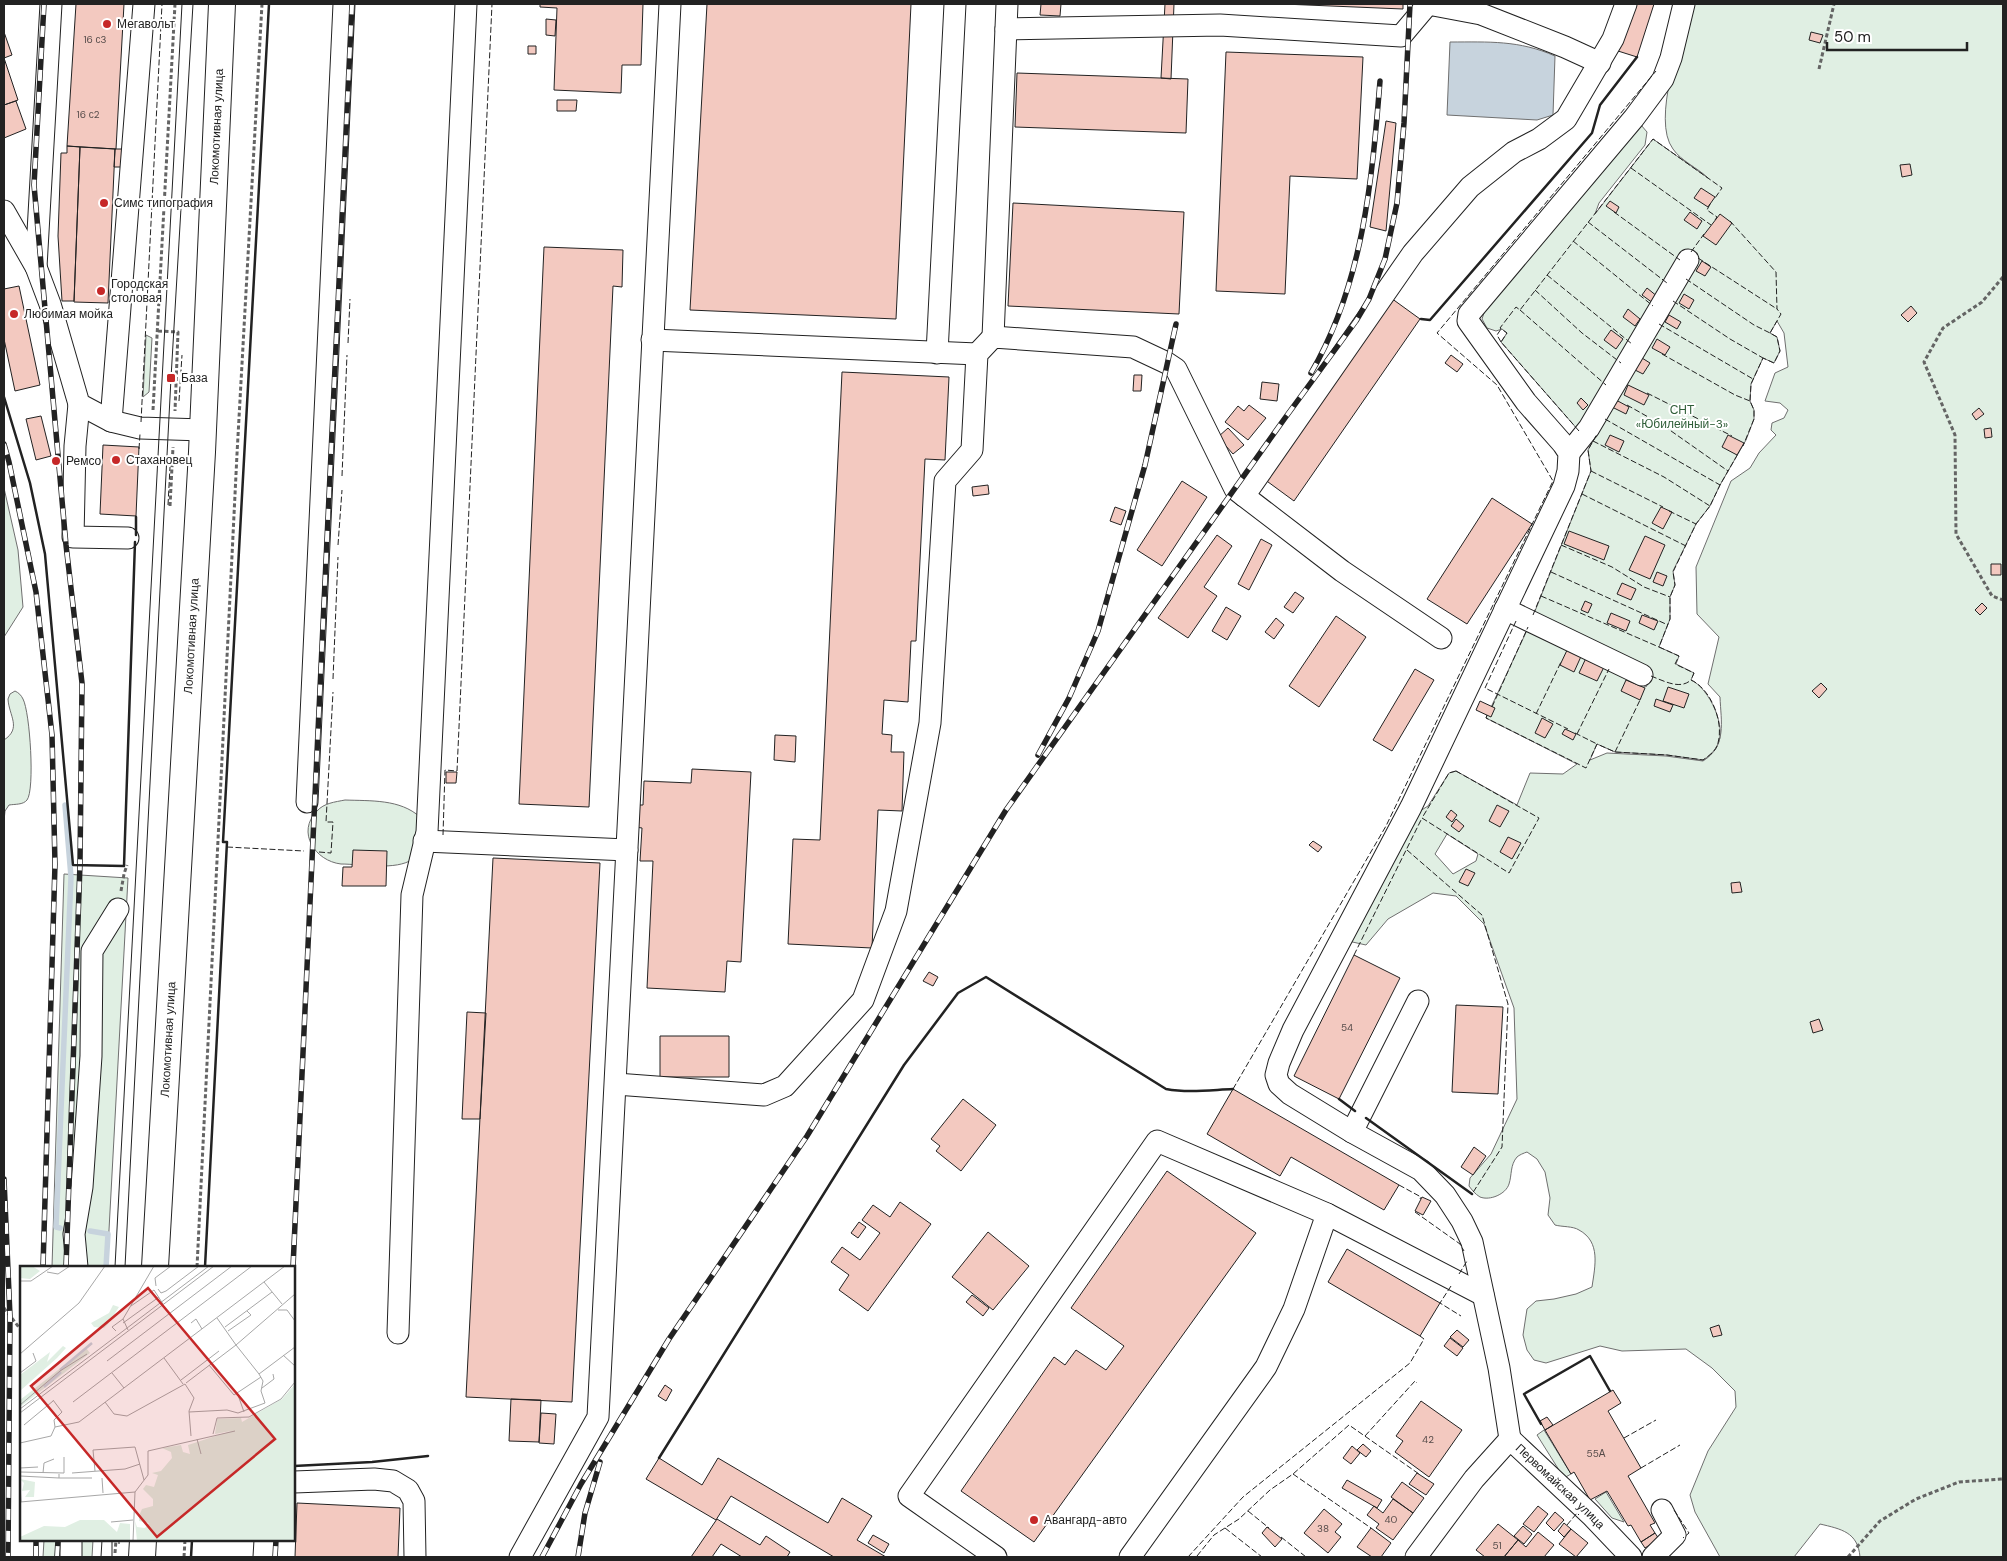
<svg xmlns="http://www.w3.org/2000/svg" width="2007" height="1561" font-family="'DM Sans',sans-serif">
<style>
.green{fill:#e0efe3;stroke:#6f6f6f;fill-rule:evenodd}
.water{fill:#c7d3dd;stroke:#6f6f6f}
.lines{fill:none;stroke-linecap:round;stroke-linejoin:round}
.stream{stroke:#c7d3dd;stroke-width:5.5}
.building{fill:#f3c9c0;stroke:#222}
.minor-casing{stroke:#222;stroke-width:23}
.major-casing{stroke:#222;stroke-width:28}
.path{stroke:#646464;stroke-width:3;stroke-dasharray:4 2.5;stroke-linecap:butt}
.minor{stroke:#fff;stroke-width:21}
.major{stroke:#fff;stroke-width:26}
.tram{stroke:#222;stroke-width:1}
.rail-casing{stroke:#222;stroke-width:5.5}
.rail{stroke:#fff;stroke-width:4;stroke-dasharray:11;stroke-linecap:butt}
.fence{stroke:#222;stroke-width:1;stroke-dasharray:6 2.5;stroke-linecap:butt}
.wall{stroke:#222;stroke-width:2.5}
.poi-dot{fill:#c62828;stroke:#fff;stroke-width:2}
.labels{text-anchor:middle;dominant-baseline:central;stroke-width:4;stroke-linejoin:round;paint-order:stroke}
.number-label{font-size:10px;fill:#564c4a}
.poi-label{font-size:12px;fill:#222;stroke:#fff;text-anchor:start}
.street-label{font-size:12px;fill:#222;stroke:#fff}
.park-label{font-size:12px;fill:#2f5e38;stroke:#fff}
.inset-river{fill:none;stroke:#c7d3dd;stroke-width:2.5}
.inset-road{fill:none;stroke:#a7a7a7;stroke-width:1}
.view{fill:#c62828;fill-opacity:0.15;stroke:#c62828;stroke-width:2.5}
.inset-edge{fill:none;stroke:#222;stroke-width:2.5}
</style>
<rect width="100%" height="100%" fill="#fff"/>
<path class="green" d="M1691,4h312v1553h-143c-2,-25 -19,-28 -40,-33l-26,33h-74l-25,-45 -5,-17 18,-44 28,-44 -1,-16 -23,-23 -26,-19 -64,2 -22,-5 -54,17 -12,-3 -7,-10 -4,-15 4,-26 9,-8 18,-2 22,-5 16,-7c3,-21 9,-45 -13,-57 -6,-4 -17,-3 -24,-5l-7,-10 2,-17 -5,-26 -8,-13 -10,-7c-3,1 -8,3 -10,5 -7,8 -5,18 -8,27 -3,10 -19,17 -29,13 -5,-3 -8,-7 -11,-11l1,-8 21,-24 26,-55 -3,-91 -30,-84 -28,-28 -23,-3 -45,26 -22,26 -18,-4 64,-125 16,-10 21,-33 7,-2 61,34 13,-32 33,1 14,-10 -91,-46 43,-92 117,61 5,-10 -118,-61 58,-145 -3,-21 17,-31 -26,12 -78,-89 6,-9 -5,-4 -6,2 -9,-3 -5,-9 5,-15 154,-179 6,7 -2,13 -46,58 -4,11 58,-75 55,39c-10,-10 -27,-17 -35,-29 -22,-29 9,-112 18,-145zM1777,321l7,12 4,34 -13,6 -10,28 15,2 8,7 -4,8 -12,5 -1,7 5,5 -17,18 -9,15 -19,13 -35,86 1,47 22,23 -11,47 12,13c1,25 7,49 -17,64l-37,-5 -59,-3 -17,7 7,-16 18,8 52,3 36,5c5,-3 11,-8 14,-14 11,-18 -8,-58 -26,-66l3,-7 -18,-9 3,-8 -20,-9 11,-28v-22l5,-12 -2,-14 23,-47 14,-18 10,-21 26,-45 8,-21v-9l-4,-9 1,-17 12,-26 11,5 6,-12 -3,-14 -7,-4zM1447,834l31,20 -2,7 -23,13 -18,-20z
M146,335l6,3 -3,54 -6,5z
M4,488l14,62 5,57 -19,30z
M15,691c4,2 6,4 8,8 7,13 12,91 4,101 -4,5 -12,4 -18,5l-4,6 -1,10v-81c18,-12 5,-24 4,-41l2,-5z
M345,800c26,1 55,-1 75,17l-7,42c-17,12 -52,5 -72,5 -26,-3 -45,-32 -24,-53 7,-8 18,-9 28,-11z
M64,874l64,4 -21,389h-55z
M1544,1430l27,44 -7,4 -27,-43z
M1606,1492l18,30 -12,-4 -17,-19z
M44,1540h49l-1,17h-49z"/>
<path class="water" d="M1450,42c39,0 69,-2 105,14l-2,59 -16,5 -90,-5z"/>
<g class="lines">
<path class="stream" d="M60,1228l-4,-1 15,-350 -6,-72
M90,1231l18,3 -2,33"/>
</g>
<path class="building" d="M76,4h48l-8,145 -49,-3z
M540,4h103l-2,61h-19l-1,28 -67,-3 3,-82 -17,-1z
M707,4h204l-15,315 -206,-9z
M1041,4h20l-1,12 -20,-1z
M1165,4h9l-3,75 -10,-1z
M1283,4h120v5z
M1634,4h20l-17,53 -19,-6z
M546,19l10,1 -1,16 -9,-1z
M4,32l8,23 -8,3z
M1811,32l12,3 -3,8 -11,-3z
M528,46h8v8h-8z
M1226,52l137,5 -6,122 -67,-3 -5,118 -69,-3z
M4,58l14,42 -14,5z
M1017,73l171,6 -2,54 -171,-6z
M557,100h20l-1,11h-19z
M16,101l10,28 -22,9v-33z
M1386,121l10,2 -10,108 -16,-4z
M67,146l13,1 -6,154h-12l-4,-65 3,-83h6z
M80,147l35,2 -7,154 -34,-1z
M115,149h7l-1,18h-7z
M1910,164l2,11 -10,2 -2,-12z
M1701,188l14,9 -7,10 -14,-9z
M1610,201l9,6 -3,6 -10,-7z
M1013,203l171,9 -5,102 -171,-8z
M1690,212l12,9 -5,8 -13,-9z
M1720,214l12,9 -16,22 -13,-9z
M544,247l79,3 -1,37 -9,-1 -24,521 -70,-3z
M1702,261l9,6 -6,9 -9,-5z
M19,286l21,99 -25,6 -11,-52v-50z
M1647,288l11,9 -5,6 -11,-8z
M1684,294l10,6 -5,9 -10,-6z
M1391,298l29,21 -126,182 -30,-22z
M1911,306l6,7 -9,9 -7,-7z
M1628,309l12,10 -5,7 -12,-9z
M1669,315l12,7 -4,7 -12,-7z
M1611,330l12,9 -7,10 -12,-9z
M1657,339l13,8 -5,8 -13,-7z
M1451,355l12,9 -6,8 -12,-9z
M1642,358l8,5 -7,11 -8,-4z
M842,372l107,5 -4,83 -20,-1 -9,182h-5l-3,61 -24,-2 -2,34 10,1 -1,17h13l-2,59 -24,-1 -6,138 -84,-4 5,-105 27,1z
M1134,375h8l-1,16h-8z
M1262,382l17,2 -2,17 -17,-2z
M1628,385l21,10 -5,10 -20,-10z
M1581,398l7,7 -5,5 -6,-7z
M1616,400l13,7 -3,7 -14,-7z
M1249,405l17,13 -18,22 -23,-18 13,-16 6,5z
M1979,408l5,6 -8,6 -4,-6z
M41,416l10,40 -15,4 -10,-41z
M1228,428l16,17 -11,9 -15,-17z
M1991,428l1,9 -7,1 -1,-9z
M1610,435l14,6 -5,11 -14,-7z
M1728,435l16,8 -7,12 -15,-8z
M103,445l36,2 -3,69 -36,-2z
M1182,481l25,16 -45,69 -25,-16z
M988,485l1,9 -16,2 -1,-9z
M1492,498l40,26 -65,100 -40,-25z
M1115,507l11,4 -5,14 -11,-4z
M1661,507l11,5 -9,17 -11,-6z
M1569,531l40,15 -5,14 -40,-16z
M1217,535l15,11 -28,41 13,9 -29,42 -30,-20z
M1645,536l20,9 -15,34 -21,-9z
M1261,539l11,6 -23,45 -11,-6z
M1991,564h10v11h-10z
M1657,572l10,4 -4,10 -10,-4z
M1622,583l14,6 -5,11 -14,-6z
M1295,592l9,6 -11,15 -9,-6z
M1585,601l7,3 -4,9 -7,-3z
M1982,603l5,5 -7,7 -5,-5z
M1226,607l15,9 -14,24 -15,-9z
M1611,613l19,8 -4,10 -19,-8z
M1642,615l16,6 -4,9 -15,-7z
M1336,616l30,21 -47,70 -30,-21z
M1276,618l8,7 -10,14 -9,-7z
M1569,646l14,6 -9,20 -14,-7z
M1586,658l18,9 -7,14 -18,-8z
M1415,669l19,11 -42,71 -19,-11z
M1626,680l19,8 -5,12 -19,-9z
M1821,683l6,6 -8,9 -7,-7z
M1668,687l21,7 -5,14 -21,-7z
M1656,699l17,6 -3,7 -16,-6z
M1480,701l15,7 -4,9 -15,-7z
M1542,718l11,6 -8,14 -10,-5z
M1565,729l11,5 -3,6 -11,-6z
M775,735l21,1 -1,26 -21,-2z
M692,769l59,3 -10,190 -14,-1 -2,31 -78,-4 6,-127h-13l2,-33 -7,-1 1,-22h7l1,-24 47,2z
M446,772h11l-1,11h-10z
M1497,805l12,6 -9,16 -11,-6z
M1451,810l6,5 -5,7 -6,-5z
M1456,819l8,7 -5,6 -8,-6z
M1508,837l13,6 -9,16 -12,-7z
M1313,841l9,6 -4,5 -9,-7z
M353,850l34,1 -1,35h-44l1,-19h9z
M493,858l107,5 -28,539 -106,-5z
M1466,869l9,4 -7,13 -9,-4z
M1740,882l2,10 -10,1 -1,-10z
M1354,955l46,23 -61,121 -45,-23z
M929,972l9,5 -5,9 -10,-5z
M1456,1005l47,2 -5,87 -46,-2z
M467,1012l19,1 -6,106h-18z
M1819,1019l4,11 -10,3 -3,-11z
M660,1036h69v41h-69z
M1233,1089l166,96 -15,25 -93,-53 -11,19 -73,-42z
M963,1099l33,26 -35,46 -25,-20 4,-5 -9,-7z
M1474,1147l12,9 -13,19 -12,-8z
M1167,1171l89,62 -222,309 -73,-51 93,-134 11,8 11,-15 30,20 18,-24 -53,-38z
M1422,1197l9,4 -8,14 -8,-4z
M900,1202l31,22 -63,87 -29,-21 10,-15 -18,-13 11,-15 18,13 20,-27 -18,-13 11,-15 17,12z
M859,1222l7,5 -8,11 -7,-5z
M988,1232l41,34 -36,44 -41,-33z
M1347,1249l93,54 -20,33 -92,-54z
M972,1295l17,13 -6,8 -17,-14z
M1719,1325l3,10 -9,2 -3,-9z
M1457,1330l12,10 -6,7 -13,-10z
M1450,1338l13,10 -6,8 -13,-10z
M665,1385l7,5 -6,11 -8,-5z
M1613,1390l8,13 -13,8 33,57 -13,8 27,47 -5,2 5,8 -14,9 -10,-17 -3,1 -21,-35 -17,9 -16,-28 -3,2 -26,-44z
M511,1399l30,1 -2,42 -30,-1z
M1421,1401l41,29 -33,47 -34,-25 8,-11 -7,-5z
M541,1413l15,1 -2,30 -15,-1z
M1547,1417l6,8 -8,5 -5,-9z
M1363,1444l8,7 -5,6 -9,-7z
M1352,1446l8,7 -9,11 -8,-6z
M659,1458l43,27 16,-27 110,65 14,-25 30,18 -15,24 29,17h-52l-103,-61 -15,24 -70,-41z
M1417,1473l17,11 -8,11 -17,-11z
M1347,1480l35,20 -5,8 -35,-20z
M1402,1482l22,16 -11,15 -22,-16z
M1393,1499l20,14 -20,27 -17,-12 3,-4 -12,-9 7,-9 9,7z
M297,1503l103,5 -2,49h-103z
M1538,1506l10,8 -14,18 -11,-8z
M1324,1509l18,15 -7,8 6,5 -13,16 -24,-20z
M1555,1512l9,8 -10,11 -8,-8z
M717,1519l43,26 6,-9 24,16 -3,5h-45l-21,-13 -9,13h-21z
M1564,1523l7,6 -7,8 -6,-6z
M1498,1524l20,16 -14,17h-19l-9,-7z
M1523,1526l9,8 -8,10 -10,-8z
M1267,1527l15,12 -7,8 -13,-14z
M1371,1528l20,15 -10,14h-9l-15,-10z
M1571,1529l17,14 -12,14 -17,-13z
M1538,1532l16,13 -10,12h-40l14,-17 8,7z
M1655,1533l4,6 -14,9 -4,-6z
M873,1535l16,9 -5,9 -16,-10z"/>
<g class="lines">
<defs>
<g id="minor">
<path d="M1006,29l214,-4 181,11 27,-32 53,10 84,33 35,16"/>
<path d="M4,211l32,56 14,37 29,100 32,17 29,7 63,2"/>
<path d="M36,267l15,-263"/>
<path d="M993,337l14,-333"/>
<path d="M652,340l325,14"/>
<path d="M937,353l18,-349"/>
<path d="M79,404l-4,42 -2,91 55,1"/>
<path d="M111,421l33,-417"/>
<path d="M1569,453l20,-25 99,-168"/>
<path d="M1244,496l169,-243 57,-66 44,-35 25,-13 27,-20 47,-80 13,-35"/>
<path d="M1505,609l137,66"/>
<path d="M307,802l37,-798"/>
<path d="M424,841l203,9"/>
<path d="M616,1084l148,11 21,-9 78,-86 33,-89 34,-188 15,-242 27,-31 5,-96 16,-17 140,10 34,16 9,6 59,120 107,82 99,67"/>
<path d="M1352,1132l66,-131"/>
<path d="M77,1267l-3,-33 8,-47 9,-131 1,-105 26,-42"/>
<path d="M398,1333l14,-438 15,-63 39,-828"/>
<path d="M1510,1439l-11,-71 -27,-126 -10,-21 -17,-26 -24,-25 -69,-38 -62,-38 -11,-10 -3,-9 3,-12 14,-33 118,-223 153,-321 4,-15 1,-18 -6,-9 -37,-42 -58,-81 1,-7 165,-196 29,-39 8,-21 13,-54"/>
<path d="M294,1482l80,-3 19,2 15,9 6,11 1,56"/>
<path d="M71,1540v17"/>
<path d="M264,1557l1,-17"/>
<path d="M520,1557l78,-140 72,-1413"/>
<path d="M996,1557l-87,-61 248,-355 170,73 156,81"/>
<path d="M1130,1557l136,-190 28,-58 33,-95"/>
<path id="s1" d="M1416,1557l58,-78 36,-40 81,76 40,42"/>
<path d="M1653,1557l22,-22 -13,-25"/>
</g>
<g id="major">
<path id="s2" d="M155,1267l47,-815 20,-448"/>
<path d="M142,1557l1,-17"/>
</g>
</defs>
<use href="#minor" class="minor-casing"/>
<use href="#major" class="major-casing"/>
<path class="path" d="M1819,69l15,-65
M2003,277l-21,25 -39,26 -19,34 31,73 1,99 36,62 11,4
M158,331l20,1 -3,79
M153,410l22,-406
M170,506l3,-59
M121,891l3,-17 3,-9
M197,1267l40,-813 25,-450
M4,1308l17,22
M115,1553l1,-13
M184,1557l1,-17
M1848,1557l32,-36 36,-22 43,-17 44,-3"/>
<use href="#minor" class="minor"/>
<use href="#major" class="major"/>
<path class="tram" d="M115,1267l67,-1263
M125,1267l46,-889 22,-374
M101,1557l1,-17
M112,1557v-17"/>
<defs>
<path id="rail" d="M44,4l-10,181 32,360 16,138 -2,181 -14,403
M1311,373c52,-89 61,-192 69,-292
M4,444l5,18 27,130 16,143 3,129 -12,403
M1038,755l31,-57 29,-67 47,-166 31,-141
M4,1179l6,137 -2,241
M293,1267l59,-1263
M36,1557v-17
M57,1557l1,-17
M275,1557l1,-17
M542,1557l39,-73 88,-145 138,-203 199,-326 279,-392 71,-97 13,-22 16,-40 12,-56 7,-80 6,-119
M578,1557l7,-44 15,-51"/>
</defs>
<use href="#rail" class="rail-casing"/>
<use href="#rail" class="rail"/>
<path class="fence" d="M1631,168l80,57
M1710,204l-3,6 10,7 -2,3
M1614,212l66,48
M1730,221l46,51 1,37 4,5 -11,19 7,4 3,14 -6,12 -11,-5 -12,26 -1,17 4,9v9l-11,27
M1588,222l79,61
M1573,241l80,65
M1691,252l13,-18
M1698,258l79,51
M1547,275l85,69
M1686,279l68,46 16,8
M1535,290l47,43 39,30
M1673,301l57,38 33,19
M1520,310l86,75
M1659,324l94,55
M1501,342l-4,-7 4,-6
M348,343l2,-44
M1662,354l73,41 15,6
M1647,393l85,43
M179,401l3,-46
M1627,405l37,21 64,45
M1605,419l115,66
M141,422l21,-418
M1579,431l-78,-89 6,-9 -7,-5 16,-21 4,3 133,-171 69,49 -7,10
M1593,441l71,36 46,29
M139,449l1,-15
M1591,471l72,36
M342,476l5,-121
M1582,494l104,52
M168,505l2,-38
M1669,511l27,13
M338,545l4,-55
M1561,545l51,22 32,20 26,10
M1551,572l117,53
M1541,596l118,51
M1533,615l58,-144 -3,-21 9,-16
M1516,621l-31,67 83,41
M1651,676c13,5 29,14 40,4
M333,679l5,-122
M1492,707l36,-80
M1536,714l25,-52
M1487,715l-1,3 100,50 11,-24 18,8 52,3 36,5c6,-4 14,-10 15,-17 6,-21 -7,-54 -27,-63l3,-7 -19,-9 4,-8 -20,-9 11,-28v-22l5,-12 -2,-13 23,-48 14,-18 10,-21 19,-33
M1575,733l22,11
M1577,734l32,-65
M1615,752l26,-54
M1456,771l83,47 -30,55 -87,-55 27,-45z
M443,835l2,-65 12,1 35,-767
M227,847l77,4
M1407,850l75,65 26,89 -6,143 -30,47
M319,852l12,1 2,-31h-7l7,-130
M1354,955l68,-137
M1233,1089l153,-263 167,-345 -56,-96 -60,-52 219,-262
M1399,1185l22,12 -1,2
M1415,1212l45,32 4,7
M1459,1274l8,-13
M1451,1286l-11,17 21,13
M1365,1436l50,-55 2,2
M1624,1438l32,-18
M1641,1468l39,-23
M1293,1474l78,54
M1674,1510l15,23 -6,5
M1248,1511l21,17
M1567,1525l10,-12 2,2
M1225,1528l37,29
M1281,1537l25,20
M119,1544v-4
M1197,1556l17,-21 25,-16 31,-29 23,-16 56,-49 70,49
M1188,1557l55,-60 167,-134 14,-24 -4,-3"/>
<path class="wall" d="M1421,319l9,1 162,-187 8,-28 37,-48
M4,397l26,86 15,71 28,311 51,1 11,-324
M136,535v-18
M1339,1099l16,12
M1366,1118l106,76
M205,1267l22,-425h-4l46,-838
M1541,1424l-17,-30 66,-38 20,35
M659,1458l245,-393 54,-72 28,-16 180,112c22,4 44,1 67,0
M294,1466l78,-4 56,-6
M191,1557l1,-17"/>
</g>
<g class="poi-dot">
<circle cx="107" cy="24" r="5"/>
<circle cx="104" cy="203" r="5"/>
<circle cx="101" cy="291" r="5"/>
<circle cx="14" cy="314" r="5"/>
<rect x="166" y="373" width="10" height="10" rx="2.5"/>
<circle cx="116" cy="460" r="5"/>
<circle cx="56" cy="461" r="5"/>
<circle cx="1034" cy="1520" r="5"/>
</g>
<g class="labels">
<g class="number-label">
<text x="95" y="39">16 с3</text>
<text x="88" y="114">16 с2</text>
<text x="1347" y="1027">54</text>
<text x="1428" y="1439">42</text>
<text x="1596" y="1453">55А</text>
<text x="1391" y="1519">40</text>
<text x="1323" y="1528">38</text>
<text x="1497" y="1545">51</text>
</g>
<g class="poi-label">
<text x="117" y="24">Мегавольт</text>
<text x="114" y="203">Симс типография</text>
<text x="111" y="284">Городская<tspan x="111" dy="14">столовая</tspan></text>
<text x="24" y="314">Любимая мойка</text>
<text x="181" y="378">База</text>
<text x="126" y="460">Стахановец</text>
<text x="66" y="461">Ремсо</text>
<text x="1044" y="1520">Авангард-авто</text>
</g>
<g class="street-label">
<text stroke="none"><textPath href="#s2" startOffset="1142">Локомотивная улица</textPath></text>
<text stroke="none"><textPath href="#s2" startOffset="632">Локомотивная улица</textPath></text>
<text stroke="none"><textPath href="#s2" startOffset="228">Локомотивная улица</textPath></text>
<text stroke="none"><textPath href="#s1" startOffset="220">Первомайская улица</textPath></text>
</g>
<g class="park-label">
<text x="1682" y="410">СНТ<tspan x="1682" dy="14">«Юбилейный-3»</tspan></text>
</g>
</g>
<g transform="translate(20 1266)">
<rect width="275" height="275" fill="#fff"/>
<path d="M0,0h12l8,5 -10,8 -10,-1zM93,39l6,2 -11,17 -4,4 -10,-1 -3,-4 18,-10zM43,80l3,2 -9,10 -37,33v-16l30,-23 -3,10zM66,82l4,5 -70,54v-7zM275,118v157h-158l-2,-20 2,6 8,1 4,-5 -10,-2v-5l3,-7 11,-3v-7l-10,-10 3,-4 8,2 4,-12 -6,-2 9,-2 11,-13 -1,-6 -9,-4 19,-3 2,7 7,2 -2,-9 43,-14 -16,3 2,-15 24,-1 1,4 40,-23zM0,213l15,3 -1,15h-9l5,-7 -8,1 2,-8zM60,254h24l13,12 3,-9 10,1v17h-110v-4l24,-11 21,1z" fill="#e0efe3"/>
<path class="inset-river" d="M40,104l32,-27M24,121l17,-15"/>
<path class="inset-road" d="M27,6l11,2 12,-8M0,15h11l22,-15M244,16l18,22M136,20l-1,-8 16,-12M138,23l3,4 5,-2 33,-25M111,40l23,-16 9,14M258,44h9l8,11M197,52l19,27 59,-51M103,57l36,-26M171,57l5,-4 6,10M205,61l47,-35M108,64l-5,-11 31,-53M96,65l-4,-4 11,-8M208,65l23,-16 -4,-4M0,88l59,-51 26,-37M263,89l12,11M144,92l19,26M87,95l125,-95M189,99l25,30 27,-18M0,107l16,-12 -3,-8M92,107l12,15M161,114l38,-29M166,117l50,-38 23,29 36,-27M242,122l12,-9 -1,-5M218,129l6,17M33,134l9,12 -8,8 1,7M53,136l179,-136M85,136l9,12 13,2 58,-32 9,14 -5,13 2,25M0,139l40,-34 27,-17M0,143l189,-143M169,146l38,-2 11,3 27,-10 -4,-12 2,-10 -4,-7M0,147l194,-147M4,159l29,-24M193,168l4,-16 32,-1 32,-18 14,-17M177,173l4,15M0,177l31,-7 4,-9 24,-5 206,-156M0,202l18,-1M75,205l-2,-21 42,-3 9,33M0,206l44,1v-16M23,207l1,-10 10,-4M52,207l53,-4 15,-5M0,210l39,2v-4M39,212h33M82,212l1,15M0,218l1,18M115,226l13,-17v-24l87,-20M0,236l115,-10 -2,49M91,256l22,-2"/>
<path class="view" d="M128,22l127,151 -118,98 -126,-151z"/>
<rect width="275" height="275" class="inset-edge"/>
</g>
<rect width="2007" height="1561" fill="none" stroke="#222222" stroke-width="10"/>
<path d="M1827 42v8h140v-8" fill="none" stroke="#222222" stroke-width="2.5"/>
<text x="1834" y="42" font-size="15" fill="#222222" stroke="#ffffff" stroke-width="4" paint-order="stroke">50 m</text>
</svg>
